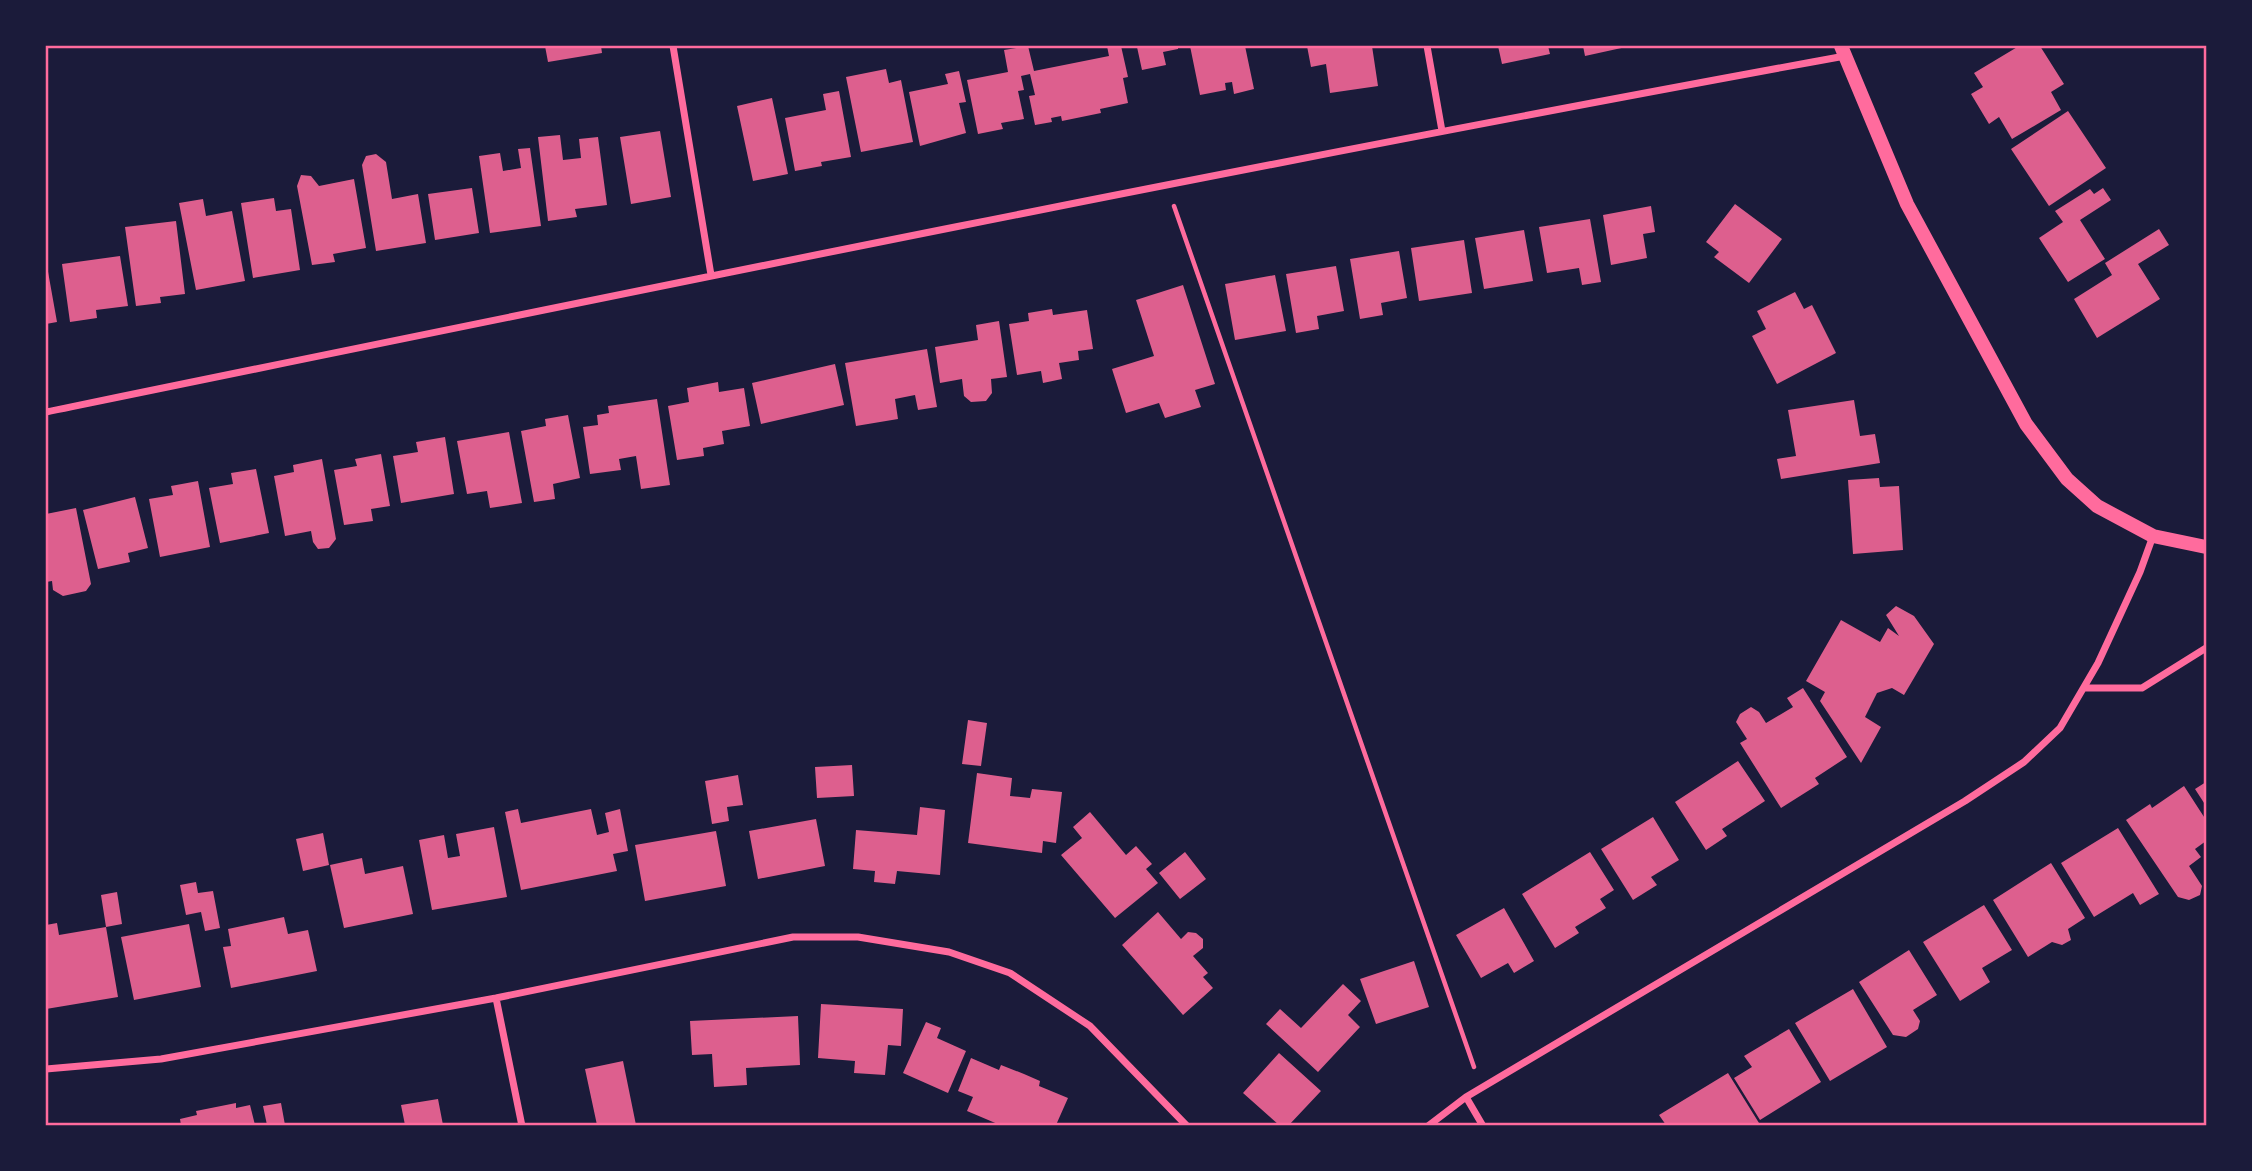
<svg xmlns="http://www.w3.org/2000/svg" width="2252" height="1171" font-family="'Libre Baskerville',serif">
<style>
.building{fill:#dd5f8e}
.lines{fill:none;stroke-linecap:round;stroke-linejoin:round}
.path{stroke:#ff6b9d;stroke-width:4.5}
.minor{stroke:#ff6b9d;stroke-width:7}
.secondary{stroke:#ff6b9d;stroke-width:14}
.neatline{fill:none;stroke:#ff6b9d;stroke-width:2.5}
</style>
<rect width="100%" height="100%" fill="#1b1b3a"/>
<path class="building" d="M545,46h56l1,7 -54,9z
M1028,46l6,25 75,-15 -2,-10h14l7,31 -5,1 5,25 -28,6 1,4 -39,8 -1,-5 -10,2 1,4 -17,3 -6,-29 6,-1 -5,-21 -9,2 3,14 -6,1 6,28 -23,4 2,6 -25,5 -11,-54 41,-8 -4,-22z
M1128,46h50v3l-15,3 3,13 -24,5 -5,-23 -8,1z
M1190,46h55l9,43 -20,5 -2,-12 -7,1 1,7 -26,5z
M1307,46h65l6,40 -48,7 -4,-29 -15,3z
M1498,46h50l2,8 -48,10z
M1583,46h43v1l-41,9z
M2019,46h21l24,38 -13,8 10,18 -49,29 -13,-22 -10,7 -18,-30 12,-7 -9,-14z
M886,69l3,14 12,-3 12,62 -52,10 -15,-75z
M959,71l7,31 -7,1 7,30 -46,13 -11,-54 39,-8 -3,-10z
M839,91l12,66 -30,5 1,4 -27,5 -10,-53 41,-8 -3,-16z
M772,98l16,76 -35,7 -16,-75z
M2068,111l38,57 -57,38 -38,-57z
M660,131l11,66 -40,7 -11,-67z
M560,135l3,25 18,-2 -2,-19 19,-2 9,68 -32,4 2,8 -29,4 -10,-84z
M530,148l11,78 -51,7 -11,-77 21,-3 3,18 18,-3 -3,-19z
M376,154l10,8 6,37 26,-5 8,49 -50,8 -14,-86 4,-9z
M301,175l10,1 8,10 35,-7 12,69 -33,6 2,8 -23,3 -15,-79z
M472,188l7,45 -44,7 -7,-46z
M2103,188l8,12 -31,20 25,39 -37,23 -29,-44 24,-16 -8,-11 35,-22 4,5z
M274,198l2,13 15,-2 9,61 -47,8 -12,-75z
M203,199l3,17 26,-5 13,70 -49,9 -17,-87z
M1735,204l47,35 -33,44 -35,-26 5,-5 -13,-10z
M1651,206l4,26 -12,2 4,24 -36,7 -8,-50z
M1590,219l11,63 -19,3 -3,-17 -32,5 -8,-46z
M176,221l9,73 -25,3 1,6 -25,3 -11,-79z
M2159,229l10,16 -31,19 22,35 -63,39 -23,-39 38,-24 -7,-12z
M1524,230l9,51 -49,8 -9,-51z
M1464,240l8,53 -53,8 -8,-53z
M1399,251l8,47 -26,5 2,12 -23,4 -10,-60z
M120,256l8,50 -32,4 1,8 -27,4 -8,-58z
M47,266l10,56 -11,2v-57z
M1336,266l8,45 -27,5 2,13 -23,4 -10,-59z
M1275,275l11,56 -51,9 -10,-56z
M1183,285l32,99 -20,6 6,17 -36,11 -6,-15 -33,10 -14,-44 42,-13 -18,-56z
M1795,292l9,17 8,-4 24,48 -59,31 -25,-48 14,-7 -9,-18z
M1052,309l1,6 34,-5 6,39 -15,2 1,9 -20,3 3,16 -19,4 -2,-12 -24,4 -8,-51 20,-3 -1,-8z
M999,321l8,56 -16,2 1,14 -6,8 -15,1 -7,-6 -2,-17 -22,4 -5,-36 43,-7 -2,-15z
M927,349l10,58 -19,3 -3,-15 -20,4 3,20 -42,7 -11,-63z
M835,364l9,41 -83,19 -9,-41z
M718,382l1,10 25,-4 6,38 -28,5 2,13 -21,4 1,8 -27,4 -9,-54 21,-4 -2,-14z
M657,399l13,86 -29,4 -5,-33 -17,3 2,11 -31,4 -7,-47 15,-2 -1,-10 12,-2 -1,-7z
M1854,400l6,36 15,-2 5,29 -99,16 -4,-20 19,-3 -8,-46z
M568,415l12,63 -27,6 2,15 -21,3 -13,-71 25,-5 -1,-7z
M509,432l13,71 -32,5 -3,-17 -20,3 -10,-53z
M445,437l9,57 -53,9 -8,-47 25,-4 -2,-10z
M381,454l9,52 -19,3 2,12 -29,4 -10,-55 23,-4 -2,-7z
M322,459l14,80 -7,9 -11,1 -5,-7 -2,-11 -26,5 -11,-60 20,-4 -1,-7z
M256,469l13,64 -49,10 -11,-55 24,-4 -2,-11z
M1879,478l1,9 19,-1 4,64 -50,4 -5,-74z
M198,481l12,66 -50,10 -11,-58 24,-4 -2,-9z
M135,497l13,51 -20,5 2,9 -32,7 -15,-59z
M76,508l15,76 -5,7 -23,5 -10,-6 -1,-9 -6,1v-68z
M1896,606l18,10 20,28 -30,51 -12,-7 -15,5 -12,24 16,10 -20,36 -41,-62 5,-9 -19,-11 35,-61 39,22 8,-14 11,8 -13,-21z
M1803,688l44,69 -32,21 4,6 -38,24 -41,-65 7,-4 -11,-17 4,-8 11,-7 8,5 7,11 27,-16 -6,-9z
M968,720l19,3 -6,43 -19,-2z
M1738,761l27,40 -43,28 5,7 -21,14 -31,-48z
M852,765l2,31 -37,2 -2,-31z
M977,773l35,5 -2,18 20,2 2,-9 30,3 -6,51 -13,-2 -1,12 -74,-10z
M738,775l5,30 -16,2 2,14 -17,3 -7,-43z
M2206,782v24l-11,-17z
M2184,786l22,34v21l-11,8 6,8 -12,9 13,20 -2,9 -11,5 -11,-3 -52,-77 24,-16 2,4z
M920,807l25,3 -5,65 -43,-4 -2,13 -21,-2 1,-11 -22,-2 3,-39 61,5z
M518,809l3,14 70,-14 6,26 12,-3 -4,-19 15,-4 8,42 -15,3 4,17 -96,19 -16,-78z
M1090,812l36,43 10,-9 16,18 -6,5 12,14 -43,35 -54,-63 21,-17 -9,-11z
M1653,817l26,43 -28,17 6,8 -24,15 -32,-51z
M816,819l9,47 -67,13 -9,-48z
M494,827l13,70 -75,13 -13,-70 25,-5 4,23 12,-2 -4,-22z
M2118,828l41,66 -19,11 -7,-12 -39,24 -33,-54z
M716,831l10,55 -81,15 -10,-56z
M323,833l6,32 -26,6 -7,-32z
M1185,852l21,27 -26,20 -21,-26z
M1590,852l24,38 -14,9 6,9 -31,19 4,6 -24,15 -33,-54z
M362,858l3,16 38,-8 10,48 -69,14 -14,-63z
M2051,863l34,55 -17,11 3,11 -9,5 -10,-3 -24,15 -35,-57z
M196,882l2,11 15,-2 7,37 -15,3 -4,-19 -15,3 -6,-30z
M117,892l5,32 -16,3 -5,-32z
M1984,905l28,45 -30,18 8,14 -30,19 -37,-59z
M1504,908l30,53 -20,12 -6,-10 -27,15 -25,-43z
M1158,912l23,27 7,-7 8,1 7,6v9l-10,8 15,17 -5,4 10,11 -30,27 -61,-70z
M284,917l4,17 20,-4 9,41 -86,17 -8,-41 8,-1 -3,-17z
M57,923l2,12 47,-8 12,70 -72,12v-84z
M189,924l12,63 -67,13 -13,-63z
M1909,950l28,45 -24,15 7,11 -2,8 -12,8 -13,-2 -34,-53z
M1414,961l15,46 -53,17 -16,-45z
M1343,984l18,17 -13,14 12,12 -42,45 -52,-48 14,-15 21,19z
M1853,989l34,58 -57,34 -35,-58z
M821,1004l82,5 -2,37 -13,-1 -3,30 -31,-2 1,-12 -37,-3z
M798,1016l2,49 -54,3 1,17 -33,2 -2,-33 -20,1 -2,-34z
M926,1022l15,6 -4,10 29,13 -18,42 -45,-20z
M1789,1029l32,53 -61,38 -26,-42 18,-11 -8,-11z
M1279,1053l42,38 -32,34h-10l-36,-32z
M971,1058l28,12 2,-5 23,9 16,7 -1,5 29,12 -12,27h-56l-33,-14 6,-14 -15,-6z
M623,1061l13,64h-39l-12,-56z
M1728,1073l31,50 -4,2h-89l-7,-10z
M438,1099l5,26h-38l-4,-20z
M236,1103v5l14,-3 5,20h-74l-1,-6 17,-4 -1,-4z
M281,1103l4,22h-18l-4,-19z"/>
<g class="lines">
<path class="path" d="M1174,206l300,861"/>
<path class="minor" d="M673,46l38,229
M1427,46l15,85
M46,412c599,-123 1197,-246 1799,-356
M2084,688h58l64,-40
M496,998l26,128
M46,1069l115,-10 335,-61 297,-61h65l91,15 61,21 80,53 97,100
M1466,1097l17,29
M1428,1126l38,-29 499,-296 59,-39 36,-34 38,-65 42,-91 13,-36"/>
<path class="secondary" d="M1841,46l66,158 119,220 41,55 30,27 56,30 53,11"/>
</g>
<rect width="2252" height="1171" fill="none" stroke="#1b1b3a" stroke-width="94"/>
<rect x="47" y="47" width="2158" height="1077" class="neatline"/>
</svg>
